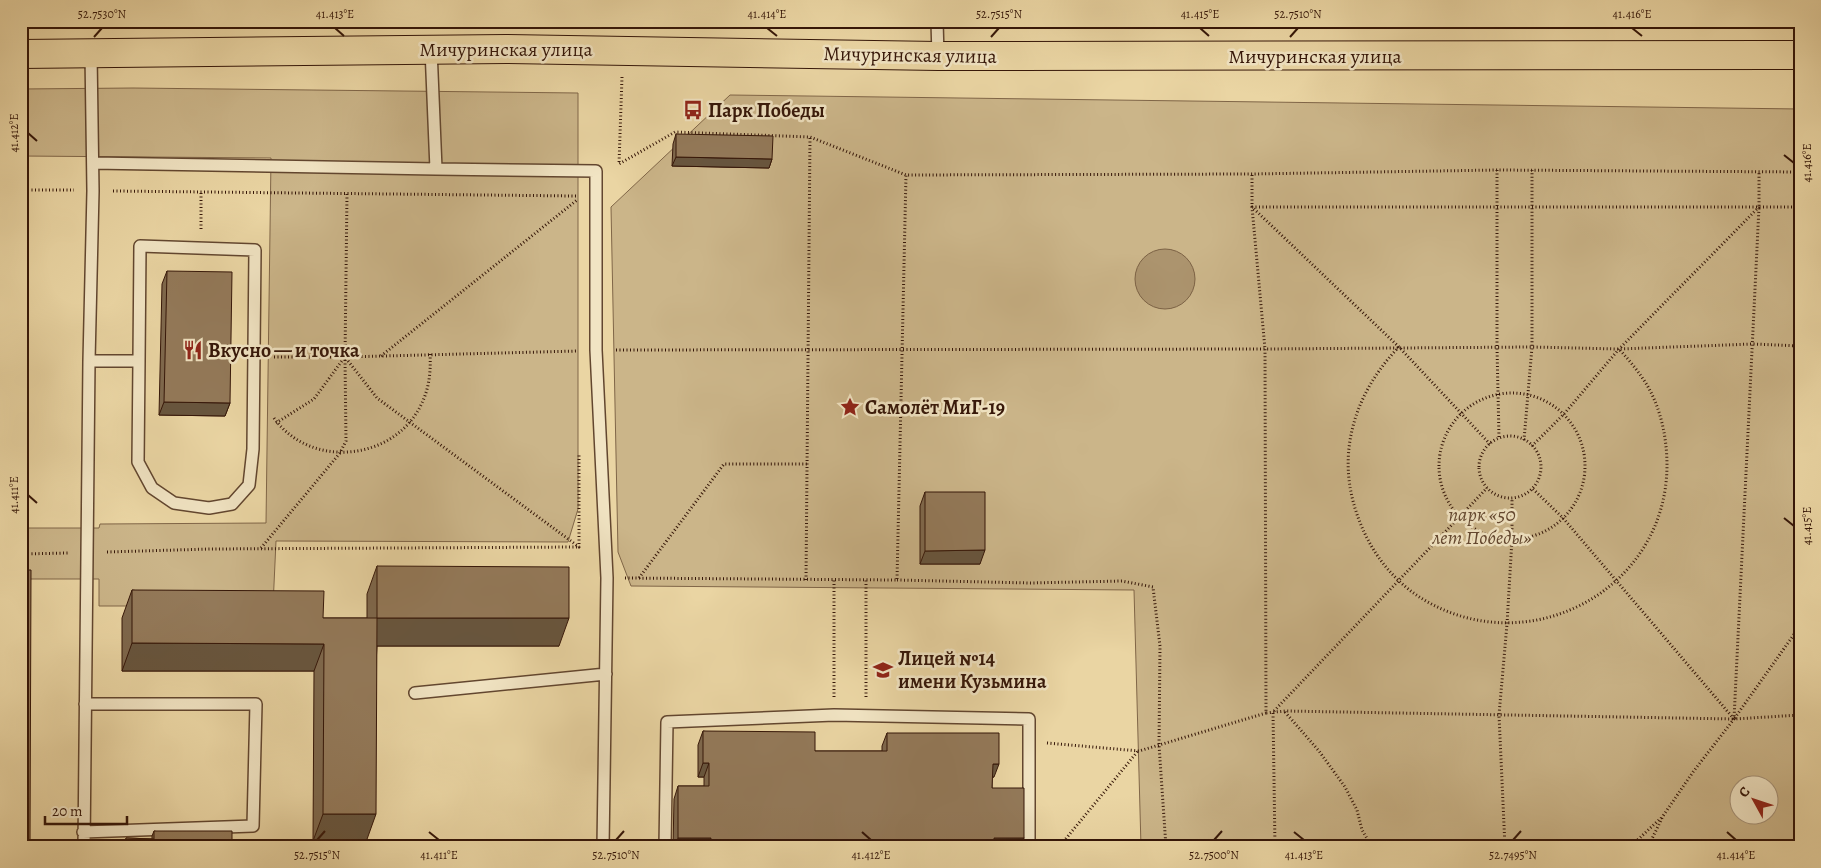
<svg xmlns="http://www.w3.org/2000/svg" width="1821" height="868" font-family="Alegreya,serif">
<style>
.green{fill:#cbb589;stroke:#806648;fill-rule:evenodd}
.water{fill:#ac946e;stroke:#7c6245}
.lines{fill:none;stroke-linecap:round;stroke-linejoin:round}
.lane-casing{stroke:#62462f;stroke-width:14}
.primary-casing{stroke:#351608;stroke-width:30}
.path{stroke:#351608;stroke-width:3;stroke-dasharray:1 2.5;stroke-linecap:butt}
.lane{stroke:#f1e4c3;stroke-width:11}
.primary{stroke:#ead5a3;stroke-width:28}
.wall{fill:#7e684d;stroke:#351608}
.shaded-wall{fill:#67553e;stroke:#351608}
.building{fill:#937959;stroke:#351608}
.ticks{fill:none;stroke:#351608;stroke-width:2}
.labels{text-anchor:middle;dominant-baseline:central;stroke-width:5;stroke-linejoin:round;paint-order:stroke}
.street-label{font-size:20px;fill:#351608;stroke:#f1e4c3}
.poi-label{font-size:20px;font-weight:bold;fill:#351608;stroke:#f1e4c3;text-anchor:start}
.park-label{font-size:20px;font-style:italic;fill:#62462f;stroke:#f1e4c3}
.neatline{fill:none;stroke:#351608;stroke-width:2}
.ticks-label{font-size:12px;text-anchor:middle;fill:#351608}
</style>
<rect width="100%" height="100%" fill="#ead5a3"/>
<filter id="stains"><feTurbulence type="fractalNoise" baseFrequency=".004" numOctaves="4"/><feColorMatrix values="0 0 0 0 .2 0 0 0 0 .09 0 0 0 0 .02 0 0 0 .5 -.17"/></filter>
<radialGradient id="worn" r=".72"><stop offset=".6" stop-color="#630" stop-opacity="0"/><stop offset="1" stop-color="#630" stop-opacity=".3"/></radialGradient>
<path class="green" d="M133,88l445,5v416l-10,33 -292,-1 -3,65h-174v-27h-78v-51h78l1,-4 166,-1 5,-365 -250,-2v-67z
M730,95l1070,14v738h-659l-7,-257 -503,-4 -13,-34 -7,-345zM1738,786h30v30h-30z"/>
<path class="water" d="M1135 279a30 30 0 1 1 60 0a30 30 0 1 1-60 0Z"/>
<g class="lines">
<defs>
<path id="lane" d="M937,21l1,35
M431,49l5,120 160,2v179l11,228 -4,269
M93,163l343,6
M89,361h50l-1,101 14,26 22,15 35,5 23,-4 17,-19 4,-36 2,-199 -115,-4 -1,115
M415,693l191,-19
M83,832l170,-6 3,-122h-171
M84,847l5,-486 4,-170 -2,-137
M665,847l2,-125 167,-7 195,4v128"/>
<path id="primary" d="M21,54l485,-5 432,7 862,-1"/>
</defs>
<use href="#lane" class="lane-casing"/>
<use href="#primary" class="primary-casing"/>
<path class="path" d="M622,77l-3,87 56,-32 135,5 96,38 346,-1 245,-4 303,2
M1497,170v177l2,91
M21,190h53
M113,191l463,5
M201,193v37
M347,194l-2,163 32,41 202,149v-93
M1800,346l-47,-2 -134,5 -87,-2 -267,2 1,364 19,-2 449,8 66,-93
M1399,347c-40,41 -61,97 -46,154 10,39 33,75 68,97 106,66 245,-7 246,-132 0,-28 -6,-57 -20,-81 -8,-13 -18,-25 -28,-36
M616,350l649,-1 -13,-142v-33
M381,356l196,-156
M274,357h71l233,-6
M1439 466a73 73 0 1 1 146 0a73 73 0 1 1-146 0Z
M274,418c36,51 118,43 146,-11 9,-17 11,-34 10,-53
M276,423l38,-24 30,-41
M1479 467a31 31 0 1 1 62 0a31 31 0 1 1-62 0Z
M1524,440l8,-93v-177
M1490,444l-91,-97 -147,-140h548
M1532,446l32,-32 55,-65 140,-142
M1533,489l30,29 171,201 66,-4
M261,548l79,-95 6,-12 -1,-84
M107,552l103,-3 368,-2
M21,554l47,-1
M625,578l272,2 9,-405
M639,578l85,-114h83
M806,580l4,-443
M897,580l133,3 92,-2 31,6 7,59 -1,99 7,102
M834,697v-118
M866,697v-117
M1285,712l34,39 26,36 12,23 5,20 10,17
M1047,743l92,8 127,-38
M1059,847l79,-96
M1275,847l-2,-135 214,-224
M1505,847l-6,-132 8,-91 5,-85v-41
M1630,847l31,-29
M1648,847l15,-31 30,-44 41,-53 25,-512v-35"/>
<use href="#lane" class="lane"/>
<use href="#primary" class="primary"/>
</g>
<path class="wall" d="M676,134l96,25 -3,9 -97,-2 1,-22z
M167,271l63,132 -5,13 -66,-1 3,-131z
M925,492l55,72h-60v-58z
M377,566l182,80h-182l-11,196 -53,-1 1,-170h-192v-53l10,-28 191,28h44v-24z
M703,731l112,20h67v-5l5,-13 107,44h-2v11l32,50 -4,9h-347l1,-48 4,-13h26v-9h-6v-32z
M154,831l78,16h-107v-4l1,-5 26,1v-3z"/>
<path class="shaded-wall" d="M676,157l96,2 -3,9 -97,-2z
M164,402l66,1 -5,13 -66,-1z
M985,550l-5,14h-60l5,-13z
M377,618h192l-10,28h-192z
M132,643l192,1 -10,27h-192z
M703,763h6l-5,14h-6z
M993,764h6l-5,13h-6z
M323,814h53l-10,28 -53,-1z
M678,838h33l-4,9h-32z
M994,838h30l-4,9h-29z"/>
<path class="building" d="M676,134l97,2 -1,23 -96,-2z
M167,271l65,1 -2,131 -66,-1z
M925,492h60v58l-60,1z
M377,566l192,1v51h-192z
M21,570h10l-1,277h-9z
M132,590l192,1 -1,27h54l-1,196h-53l1,-170 -192,-1z
M703,731l112,1v19h72v-18h112v31h-6l-1,24h32v50h-30v9h-284l1,-9h-33v-52h31v-23h-6z
M154,831h78v16h-106v-9l28,1z"/>
<path class="ticks" d="M335,28l9,8M767,28l10,8M1200,28l9,8M1632,28l10,8M94,37l8,-9M991,37l8,-9M1290,37l8,-9M28,133l9,8M1784,155l10,8M28,495l9,8M1784,518l10,8M429,832l10,8M862,832l9,8M1294,832l10,8M1727,832l9,8M317,840l8,-9M616,840l8,-9M1214,840l8,-9M1513,840l8,-9"/>
<defs>
<symbol id="bus-bare" viewBox="-9 -9 18 18"><path d="M-5-6H5V4H4V6H2V4H-2V6H-4V4H-5ZM-3.5-4V0h7V-4ZM-3.5 1.2v1.5H-2V1.2ZM2 1.2v1.5H3.5V1.2Z" fill="#8f2418" stroke="#f1e4c3" stroke-width="2.5" paint-order="stroke"/></symbol>
<symbol id="restaurant-bare" viewBox="-9 -9 18 18"><path d="M-5-6h1v4h1v-4h1v4h1v-4h1v5L-1.5 .5V6h-2V.5L-5-1ZM5-6V6H3V1.5H1.5Q1.5-4 5-6Z" fill="#8f2418" stroke="#f1e4c3" stroke-width="2.5" paint-order="stroke"/></symbol>
<symbol id="sight-bare" viewBox="-9 -9 18 18"><path d="M0-6L1.8-2.2L6-1.7L2.9 1.2L3.7 5.4L0 3.3L-3.7 5.4L-2.9 1.2L-6-1.7L-1.8-2.2Z" fill="#8f2418" stroke="#f1e4c3" stroke-width="2.5" paint-order="stroke"/></symbol>
<symbol id="school-bare" viewBox="-9 -9 18 18"><path d="M0-5L7-2L0 1L-7-2ZM-4 1L0 2.5L4 1V4Q0 6-4 4Z" fill="#8f2418" stroke="#f1e4c3" stroke-width="2.5" paint-order="stroke"/></symbol>
</defs>
<g fill-rule="evenodd">
<use href="#bus-bare" x="679" y="96" width="28" height="28"/>
<use href="#restaurant-bare" x="179" y="336" width="28" height="28"/>
<use href="#sight-bare" x="836" y="393" width="28" height="28"/>
<use href="#school-bare" x="869" y="656" width="28" height="28"/>
</g>
<g class="labels">
<g class="street-label">
<text x="506" y="49">Мичуринская улица</text>
<text transform="translate(910 55) rotate(1)">Мичуринская улица</text>
<text x="1315" y="56">Мичуринская улица</text>
</g>
<g class="poi-label">
<text x="708" y="110">Парк Победы</text>
<text x="208" y="350">Вкусно — и точка</text>
<text x="865" y="407">Самолёт МиГ-19</text>
<text x="898" y="658">Лицей №14<tspan x="898" dy="23">имени Кузьмина</tspan></text>
</g>
<g class="park-label">
<text x="1482" y="514">парк «50<tspan x="1482" dy="23">лет Победы»</tspan></text>
</g>
</g>
<rect width="1821" height="868" fill="none" stroke="#ead5a3" stroke-width="55"/>
<g transform="translate(1754 800) rotate(310)"><circle r="24" fill="#f1e4c3" stroke="#a69278"/>
<path d="M0-4L9 19L0 12L-9 19Z" fill="#8f2418"/>
<text y="-8" font-size="14" font-weight="bold" text-anchor="middle" fill="#351608">С</text>
</g>
<path d="M45 816v8h82v-8" fill="none" stroke="#351608" stroke-width="2.5"/>
<text x="52" y="816" font-size="15" fill="#351608" stroke="#f1e4c3" stroke-width="4" paint-order="stroke">20 m</text>
<rect x="28" y="28" width="1766" height="812" class="neatline"/>
<g class="ticks-label">
<text x="102" y="18">52.7530°N</text>
<text x="335" y="18">41.413°E</text>
<text x="767" y="18">41.414°E</text>
<text x="999" y="18">52.7515°N</text>
<text x="1200" y="18">41.415°E</text>
<text x="1298" y="18">52.7510°N</text>
<text x="1632" y="18">41.416°E</text>
<text transform="translate(14 133) rotate(-90)" y="4">41.412°E</text>
<text transform="translate(1807 163) rotate(-90)" y="4">41.416°E</text>
<text transform="translate(14 495) rotate(-90)" y="4">41.411°E</text>
<text transform="translate(1807 526) rotate(-90)" y="4">41.415°E</text>
<text x="317" y="859">52.7515°N</text>
<text x="439" y="859">41.411°E</text>
<text x="616" y="859">52.7510°N</text>
<text x="871" y="859">41.412°E</text>
<text x="1214" y="859">52.7500°N</text>
<text x="1304" y="859">41.413°E</text>
<text x="1513" y="859">52.7495°N</text>
<text x="1736" y="859">41.414°E</text>
</g>
<rect width="100%" height="100%" filter="url(#stains)"/>
<rect width="100%" height="100%" fill="url(#worn)"/>
</svg>
